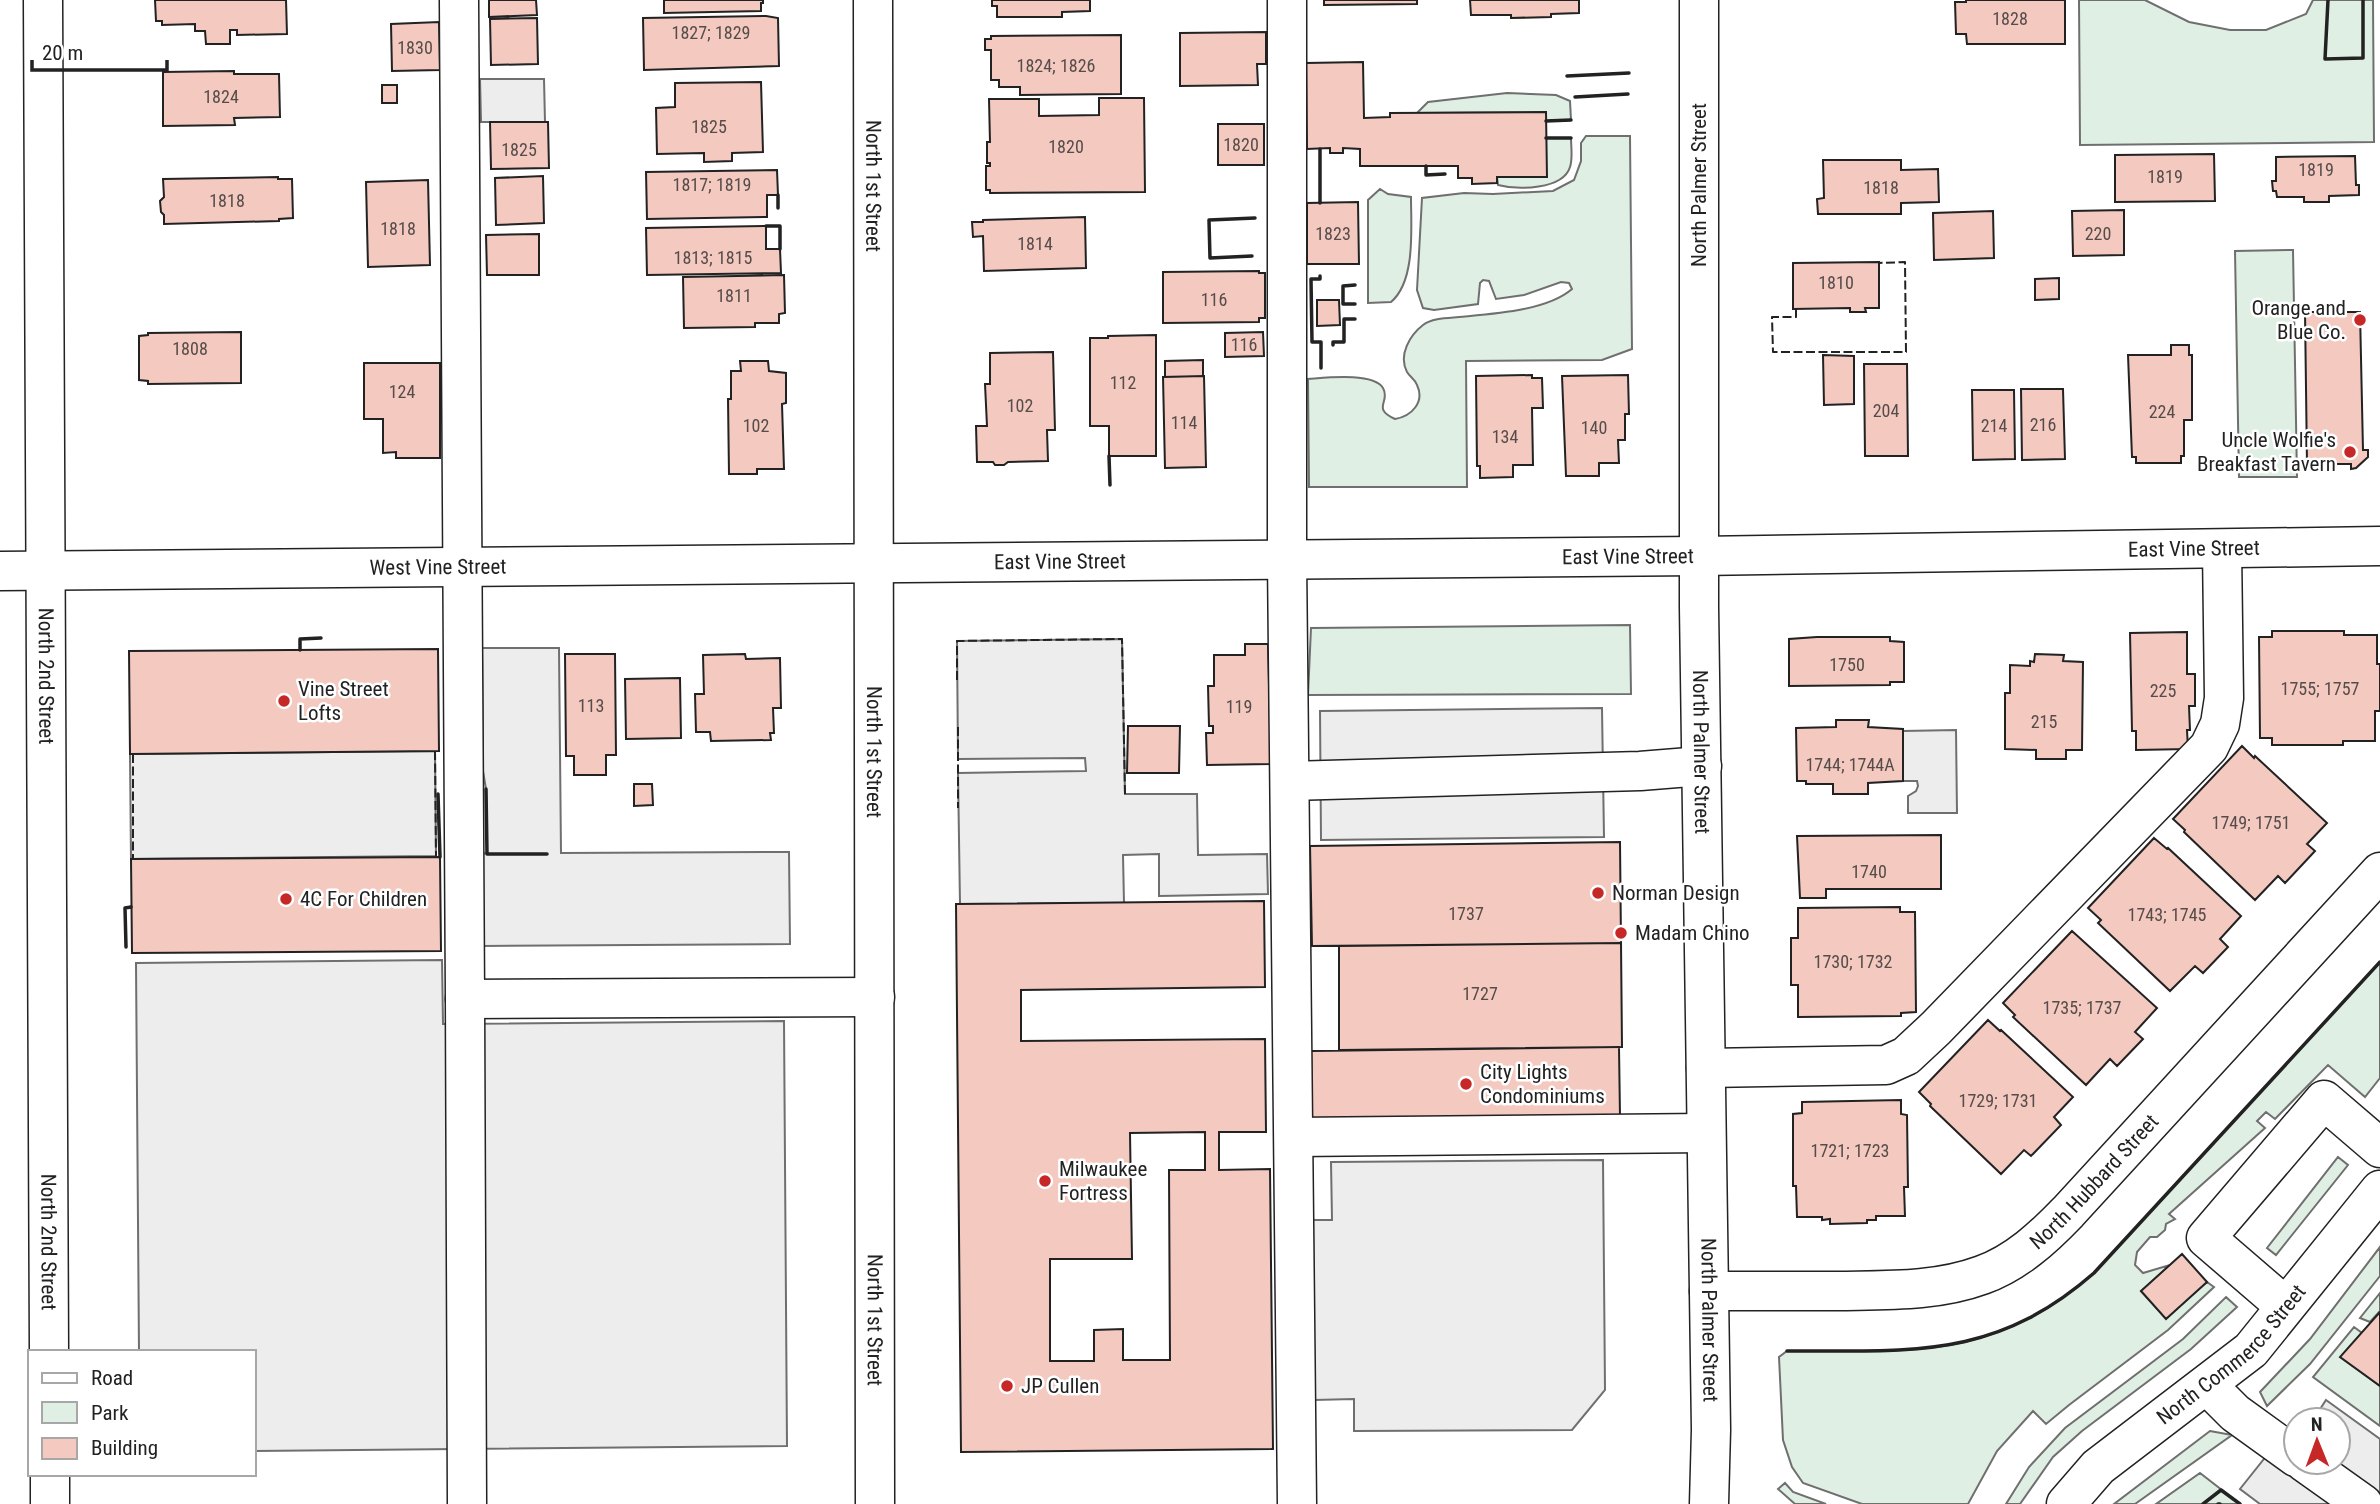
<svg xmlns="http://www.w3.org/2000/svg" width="2380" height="1504" font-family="'Roboto Condensed',sans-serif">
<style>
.green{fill:#e0efe3;stroke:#6f6f6f;stroke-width:2}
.parking{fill:#ededed;stroke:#6f6f6f;stroke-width:2}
.building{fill:#f3c9c0;stroke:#222;stroke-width:2;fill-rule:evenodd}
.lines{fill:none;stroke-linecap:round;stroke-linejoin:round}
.minor-casing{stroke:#222;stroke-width:41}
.minor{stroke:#fff;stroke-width:38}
.fence{stroke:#222;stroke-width:2;stroke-dasharray:9 3.5;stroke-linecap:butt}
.wall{stroke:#222;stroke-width:3.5}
.poi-dot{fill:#c62828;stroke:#fff;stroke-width:2.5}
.labels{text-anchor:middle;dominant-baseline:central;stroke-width:5;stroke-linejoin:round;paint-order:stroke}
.number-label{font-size:18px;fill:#564c4a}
.street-label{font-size:21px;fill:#222;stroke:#fff}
.poi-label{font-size:21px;fill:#222;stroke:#fff;text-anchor:start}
</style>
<rect width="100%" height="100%" fill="#fff"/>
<path class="green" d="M2079,0h66l44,22 41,8h36l40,-16 7,-14h60l1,142 -294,3z
M1507,93l49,2 14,6 1,19 -25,1v-9l-129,1 11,-11z
M1586,136h44l2,213 -30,11 -136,1 1,126h-158l-1,-108c16,-1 65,-7 75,9 8,14 -12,20 12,31 17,-3 30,-17 22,-34 -2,-6 -7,-8 -10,-13 -9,-17 3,-37 16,-47 9,-7 25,-7 36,-8 32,-3 88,-6 113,-28l-3,-6 -8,-1 -37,13 -28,4 -7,-18 -6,-1 -3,3 -2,21 -44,6 -11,-2 -6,-18 5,-92 42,-5 29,1 60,-3 21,-11 7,-19v-18z
M1546,138h25c0,9 2,20 -1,29 -7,23 -53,23 -72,18l-1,-8h49z
M1380,189l8,5 23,3c0,30 5,84 -20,105l-23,1v-103z
M2293,250l4,227h-58l-4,-226z
M1630,625l1,69 -323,1 3,-67z
M2380,962v116l-15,19 -37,-32 -53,54 -9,-7 -9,9 8,7 -96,86 6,5 -9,5 -1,6 -8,7h-7l-13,15 -2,13 8,8 27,-8 -29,26 25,27 41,-36 7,5 -46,43 -99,75 -23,19 -13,-13 -36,40 -29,53h-106l-59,-21 -11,-16 -9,-27 -4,-83 8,-6c124,-1 206,11 307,-78z
M2338,1157l10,8 -72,90 -9,-7z
M2380,1247v29l-70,88 -43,42 -7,-14 50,-53z
M2380,1293v18l-10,11 -10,-4z
M2226,1297l11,10 -46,42 -109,82 -29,26 -33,47h-14l23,-37 36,-39 118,-89z
M2354,1327l8,6 -21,24 39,29v40l-67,-49z
M2210,1431l22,4 -97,69h-21z
M2200,1473l40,31h-84z
M1785,1483l8,9 33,12h-31l-17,-15z"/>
<path class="parking" d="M480,79h64l1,43h-64z
M1122,639l3,155h72l1,61 69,-1 1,40 -109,2v-42l-36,1 1,48 -164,1 -2,-131 128,-2 -1,-13 -127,1 -1,-118z
M482,648h77l2,205 228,-1 1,92 -308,2 -1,-92 6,-1 -1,-64 -3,-18z
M1602,708l2,129 -283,3 -1,-129z
M1956,730l1,83h-49v-17l8,-5 2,-5 -1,-5h-14v-50z
M435,751l1,105 -305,3 -1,-105z
M442,960l1,64 341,-3 3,425 -533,5v-99h-115l-3,-389z
M1603,1160l2,230 -33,40 -218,1v-32l-40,1 -1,-180h19l-1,-58z
M2326,1400l54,39v65h-120l-20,-15 51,-64 5,3v34h42v-42h-25z"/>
<path class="building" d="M155,0h131l1,34 -50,1v-5h-7v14h-24l-1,-13h-10v-7l-33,1v-4h-6z
M489,0h47l1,15 -48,2z
M664,0h99v3h-2v8l-97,2z
M992,0h98v11l-28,1v5h-65v-11h-5z
M1324,0h93v4l-93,1z
M1470,0h109v13l-28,1v3l-40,1v-3h-40z
M1966,0h99v44h-98l-1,-10h-10l-1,-32h11z
M766,16l12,2 1,48 -135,4 -1,-52z
M537,18l1,46 -47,1 -1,-46z
M439,22l1,48 -48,1 -1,-47z
M1266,32v32h-9l1,21 -78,1v-53z
M1121,35v59l-101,1v-8h-21v-7h-8v-30h-6v-11h6v-3z
M1363,62l1,56 26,-1v-4l156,-1 1,65h-50v6l-25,1v-6h-14v-12h-98v-17l-17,-1v5h-13v-5l-23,1 -1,-86z
M234,71v3h45l1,43 -46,1 1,7 -72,1v-54z
M761,82l2,70 -31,1v8l-28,1v-9l-47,1 -1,-46 19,-1v-24z
M382,85h15v18h-15z
M1099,98h45l1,94 -155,1v-3h-4v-24h4v-3h-3v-21h3l-1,-43h50v17l60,-1z
M490,122h58l1,46 -58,1z
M1218,124h46v41h-46z
M2214,154l1,47 -100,1v-47z
M2355,156l1,29h3v10l-30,1v6h-25v-5h-27l-1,-6h-3l-1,-10h4v-24z
M1823,160h78v10l37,-1 1,33 -38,1v11h-83l-1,-15 7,-1z
M777,170l1,25h-11v22l-120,2 -1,-47z
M543,176l1,47 -48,2 -1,-47z
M278,177v2h14l1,39 -14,1v2l-115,3v-9l-3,-3 -1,-11 4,-4 -1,-18z
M428,180l2,85 -62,2 -2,-85z
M1358,202l1,62h-52v-61z
M2124,210v45l-51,1 -1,-45z
M1993,211l1,47 -60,2 -1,-47z
M1085,217l1,51 -102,3 -1,-35 -10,1 -1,-15h11v-2z
M766,226v23h14l1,24 -134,2 -1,-47z
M539,234v41h-52l-1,-40z
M1879,262v46h-14l1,4h-16v-4l-57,1v-46z
M1259,271v2h6v45h-6v4l-96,1v-51z
M784,275l1,38 -6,1v9h-24v4l-71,1 -1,-51z
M2059,278v21l-24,1v-21z
M1317,300h22l1,25 -23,1z
M2305,312h55l3,138h5v7l-12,11 -5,1v-5h-44z
M241,332v51l-93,1v-3l-9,-1v-44l9,-1v-2z
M1263,332l1,24 -39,1v-24z
M1156,335v121h-47v-30h-19v-88h18v-2z
M2171,345h18v10h3v65h-8v36h-3v7h-45v-6h-4l-4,-102h43z
M1053,352l2,78h-8l1,31 -40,1 -4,3h-9l-2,-3h-16l-1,-36h11l-2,-42h5v-31z
M1823,355l31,1v48l-30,1z
M1203,360v16l-38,1v-16z
M740,361h28l1,10 17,2v30l-4,1 2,65h-27v5h-28l-1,-75h3v-28h10z
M364,363h76v95h-44v-6l-13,1v-34h-19z
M1864,364h43l1,92h-43z
M1532,375v3h10l1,30h-11l1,57h-20v12l-33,1v-12h-3l-1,-90z
M1628,375l1,39h-4v26h-7l1,23h-20v13h-33l-4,-100z
M1204,376l2,91 -41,1 -2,-91z
M2021,389h42l2,70 -43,1z
M1972,390h42l1,69 -42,1z
M2272,631h72v4h33v29h3v47h-5v30h-32v4h-71v-7h-12l-1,-101h13z
M2187,632v42h8v32h-6l1,24h-3l1,19 -52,1v-19h-4l-2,-98z
M1817,637h73v4l14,1v40h-14v3l-101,1v-47z
M1245,644h23l3,120 -64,1 -1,-32h7v-7h-4l-1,-40h6v-31h31z
M438,649l1,102 -309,3 -1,-103z
M565,654h50l1,101h-10v20h-32v-19h-8z
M745,654l1,5 34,-1 1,50h-8l1,25h-4l1,7 -60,1 -1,-9h-14l-1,-38h9l-1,-39z
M2035,654l29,1 -1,6 20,1 -1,88h-16v9h-30v-9l-31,-1v-56h5v-28l20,1v-5l4,1z
M680,678l1,60 -55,1 -1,-60z
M1836,720h33l-1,7 35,2v52l-35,2v11h-35v-10h-27v-3h-9l-1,-53 40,-1z
M1128,726h52l-1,47h-52z
M2242,746l12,12 1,-2 72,67 -20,21 8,7 -30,32 -7,-7 -23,24 -71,-68 1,-2 -12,-11z
M634,784h18l1,21 -19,1z
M1941,835v54h-115v9h-26l-3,-62z
M2154,838l13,11 1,-1 73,68 -21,23 8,8 -25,26 -8,-7 -25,25 -72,-68 3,-3 -13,-12z
M1620,842l1,101 -309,3 -2,-100z
M440,857l1,94 -309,2 -1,-94z
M1264,901l1,86 -244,3v51l244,-2 1,93h-47v38l51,-1 3,280 -312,3 -5,-548zM1205,1132v38h-36l1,190h-47v-31l-29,1v31h-44v-102h82l-2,-126z
M1900,907v5h15l1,100 -15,1v3l-103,1v-32h-7v-47h7v-30z
M2072,931l85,77 -22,24 8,7 -26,27 -7,-7 -24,26 -73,-68 2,-2 -12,-12z
M1621,943l1,104 -283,3v-104z
M1988,1020l12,11 1,-1 72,67 -19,20 7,8 -30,31 -7,-6 -23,24 -71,-68 1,-2 -12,-12z
M1619,1047l1,70 -308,3 -1,-69z
M1901,1100v14l6,1 1,72h-4l1,29h-29v4h-9v3l-37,1v-5l-8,1v-3h-25l-1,-31h-3v-72l9,-1v-11z
M2182,1254l25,28 -41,37 -25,-28z
M2380,1312v74l-40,-29z"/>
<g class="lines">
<defs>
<g id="minor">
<path id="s1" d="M43,0l6,1352"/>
<path d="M459,0l6,999 410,-2"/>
<path id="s2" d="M873,0l2,1504"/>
<path d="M1287,0v559l10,945"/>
<path id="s3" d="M1699,0v607l12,823 -2,74"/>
<path id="s4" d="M0,571l1699,-15 681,-10"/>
<path d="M1290,781l350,-10 62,-5"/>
<path d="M465,999l2,505"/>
<path d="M1706,1068l180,-3 20,-9 30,-28 273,-281 11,-23 4,-26 -2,-149"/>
<path d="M1294,1137l412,-4"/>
<path id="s5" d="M1709,1291c43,0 86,0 129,0 48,-1 98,1 144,-16 34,-12 62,-38 86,-63l312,-340"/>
<path d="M2285,1306l-79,-68 118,-138 56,48"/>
<path d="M2207,1385l28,28 61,44"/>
<path d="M2304,1462l59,42"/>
<path d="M50,1474v30"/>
<path id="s6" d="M2066,1504l32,-37 153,-117 129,-160"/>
</g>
</defs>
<use href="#minor" class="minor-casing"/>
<use href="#minor" class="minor"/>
<path class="fence" d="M1796,309v8h-24l1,35h133l-1,-90 -26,1
M957,680v-39l165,-2 3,155
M958,727v81
M435,751l1,105
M133,754v105"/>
<path class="wall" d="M2328,0l-3,59 38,-1v-58
M1567,76l62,-3
M1575,97l53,-3
M1546,121l25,-1
M1546,138h25
M1320,149v54
M1426,166v9l19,-1
M778,195v13
M766,226h14v23
M1252,256l-42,2 -1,-38 46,-2
M1320,276v3h-9l1,63h9v26
M1355,285l-12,1v18h12
M1333,345v-3h11v-23h11
M1109,456l1,29
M300,650v-11l21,-1
M486,789l1,65h60
M438,794l2,63
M126,947l-1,-39 6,-1
M1787,1351c124,-1 206,10 307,-78l286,-311
M2203,1504l18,-14 19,14
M2218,1504h2"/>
</g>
<g class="poi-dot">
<circle cx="2360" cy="320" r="7"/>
<circle cx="2350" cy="452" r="7"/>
<circle cx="284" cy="701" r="7"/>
<circle cx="1598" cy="893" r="7"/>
<circle cx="286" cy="899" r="7"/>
<circle cx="1621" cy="933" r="7"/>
<circle cx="1466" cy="1084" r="7"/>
<circle cx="1045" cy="1181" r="7"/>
<circle cx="1007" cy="1386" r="7"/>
</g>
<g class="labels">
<g class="number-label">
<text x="2010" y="18">1828</text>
<text x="711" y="32">1827; 1829</text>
<text x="415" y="47">1830</text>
<text x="1056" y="65">1824; 1826</text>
<text x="221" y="96">1824</text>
<text x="709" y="126">1825</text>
<text x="1241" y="144">1820</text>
<text x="1066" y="146">1820</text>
<text x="519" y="149">1825</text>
<text x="2316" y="169">1819</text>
<text x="2165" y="176">1819</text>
<text x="712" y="184">1817; 1819</text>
<text x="1881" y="187">1818</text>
<text x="227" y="200">1818</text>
<text x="398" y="228">1818</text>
<text x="1333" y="233">1823</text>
<text x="2098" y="233">220</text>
<text x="1035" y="243">1814</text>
<text x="713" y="257">1813; 1815</text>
<text x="1836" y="282">1810</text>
<text x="734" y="295">1811</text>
<text x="1214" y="299">116</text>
<text x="1244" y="344">116</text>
<text x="190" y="348">1808</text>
<text x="1123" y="382">112</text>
<text x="402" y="391">124</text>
<text x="1020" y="405">102</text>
<text x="1886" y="410">204</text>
<text x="2162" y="411">224</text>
<text x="1184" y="422">114</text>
<text x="2043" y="424">216</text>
<text x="756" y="425">102</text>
<text x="1994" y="425">214</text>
<text x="1594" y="427">140</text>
<text x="1505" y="436">134</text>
<text x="1847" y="664">1750</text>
<text x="2320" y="688">1755; 1757</text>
<text x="2163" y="690">225</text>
<text x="591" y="705">113</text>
<text x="1239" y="706">119</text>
<text x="2044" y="721">215</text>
<text x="1850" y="764">1744; 1744A</text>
<text x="2251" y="822">1749; 1751</text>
<text x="1869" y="871">1740</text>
<text x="1466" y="913">1737</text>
<text x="2167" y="914">1743; 1745</text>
<text x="1853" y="961">1730; 1732</text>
<text x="1480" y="993">1727</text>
<text x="2082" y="1007">1735; 1737</text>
<text x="1998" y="1100">1729; 1731</text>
<text x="1850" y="1150">1721; 1723</text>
</g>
<g class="street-label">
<text stroke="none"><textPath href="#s2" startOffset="186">North 1st Street</textPath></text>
<text transform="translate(1699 185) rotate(-90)">North Palmer Street</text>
<text stroke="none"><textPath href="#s4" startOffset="2194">East Vine Street</textPath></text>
<text stroke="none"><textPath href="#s4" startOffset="1628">East Vine Street</textPath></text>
<text stroke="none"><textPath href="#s4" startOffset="1060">East Vine Street</textPath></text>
<text stroke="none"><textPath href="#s4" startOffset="438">West Vine Street</textPath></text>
<text stroke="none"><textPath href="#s1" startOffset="676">North 2nd Street</textPath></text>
<text stroke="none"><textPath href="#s2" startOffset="752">North 1st Street</textPath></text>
<text stroke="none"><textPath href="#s3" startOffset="752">North Palmer Street</textPath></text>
<text stroke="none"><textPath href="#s5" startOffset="422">North Hubbard Street</textPath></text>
<text stroke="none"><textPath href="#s1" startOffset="1242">North 2nd Street</textPath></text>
<text stroke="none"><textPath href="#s2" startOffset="1320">North 1st Street</textPath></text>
<text stroke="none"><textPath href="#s3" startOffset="1320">North Palmer Street</textPath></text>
<text stroke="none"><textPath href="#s6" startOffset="224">North Commerce Street</textPath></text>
</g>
<g class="poi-label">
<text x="2346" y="308" text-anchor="end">Orange and<tspan x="2346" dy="24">Blue Co.</tspan></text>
<text x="2336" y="440" text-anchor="end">Uncle Wolfie's<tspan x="2336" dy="24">Breakfast Tavern</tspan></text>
<text x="298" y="689">Vine Street<tspan x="298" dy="24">Lofts</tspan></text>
<text x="1612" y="893">Norman Design</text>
<text x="300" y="899">4C For Children</text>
<text x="1635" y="933">Madam Chino</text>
<text x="1480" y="1072">City Lights<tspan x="1480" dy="24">Condominiums</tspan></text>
<text x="1059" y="1169">Milwaukee<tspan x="1059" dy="24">Fortress</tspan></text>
<text x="1021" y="1386">JP Cullen</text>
</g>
</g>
<rect x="28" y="1350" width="228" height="126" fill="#ffffff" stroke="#a7a7a7" stroke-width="2"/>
<rect x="42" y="1373" width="35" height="10" fill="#ffffff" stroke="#a7a7a7" stroke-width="2"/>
<text x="91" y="1385" font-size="21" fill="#222222">Road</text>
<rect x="42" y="1402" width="35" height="21" fill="#e0efe3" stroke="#a7a7a7" stroke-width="2"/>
<text x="91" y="1420" font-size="21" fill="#222222">Park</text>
<rect x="42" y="1438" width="35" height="21" fill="#f3c9c0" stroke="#a7a7a7" stroke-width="2"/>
<text x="91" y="1455" font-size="21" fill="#222222">Building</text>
<g transform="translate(2317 1441) rotate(359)"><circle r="33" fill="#ffffff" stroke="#a7a7a7" stroke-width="2"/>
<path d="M0-5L12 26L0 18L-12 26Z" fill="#c62828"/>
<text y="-10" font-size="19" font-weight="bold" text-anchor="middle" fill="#222222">N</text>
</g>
<path d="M32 60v10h135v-10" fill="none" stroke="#222222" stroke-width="3.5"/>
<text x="42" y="60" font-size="21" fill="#222222" stroke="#ffffff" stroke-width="5" paint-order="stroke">20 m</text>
</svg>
